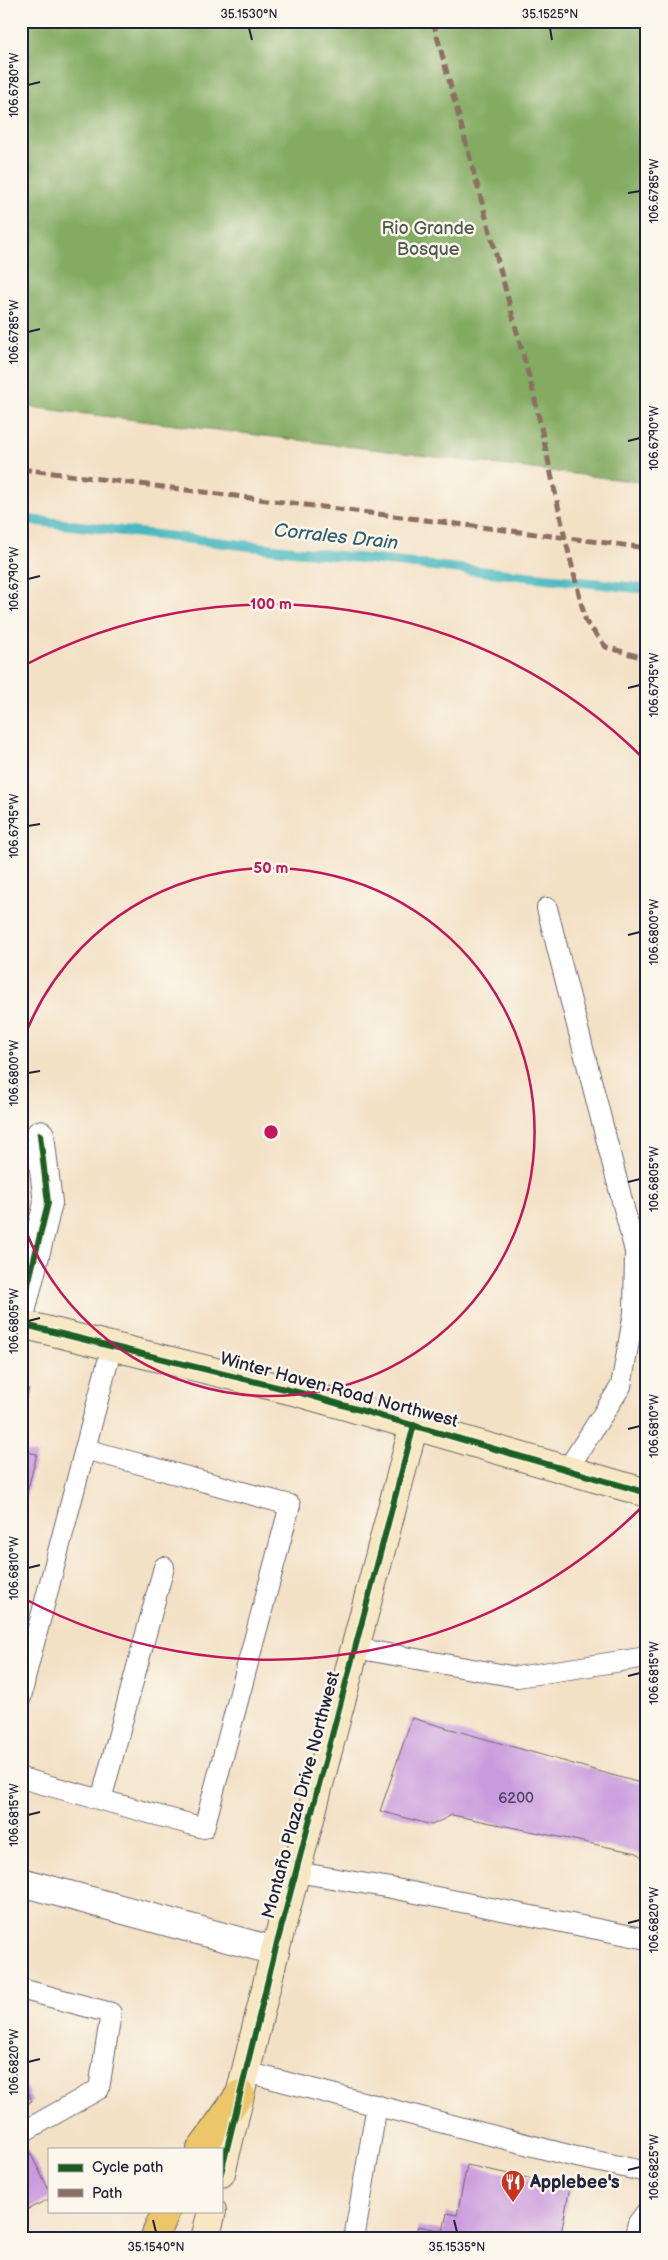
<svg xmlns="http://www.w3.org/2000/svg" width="668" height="2260" font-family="'Balsamiq Sans',sans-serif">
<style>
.forest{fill:#83ab62;stroke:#52664e}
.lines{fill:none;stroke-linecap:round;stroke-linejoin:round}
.stream{stroke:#49b8c0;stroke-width:10}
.building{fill:#c99add}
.lane-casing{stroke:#6b656c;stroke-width:22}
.street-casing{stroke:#6b656c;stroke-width:30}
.secondary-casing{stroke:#6b656c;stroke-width:30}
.primary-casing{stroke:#6b656c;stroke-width:30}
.lane{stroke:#fff;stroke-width:20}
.street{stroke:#fff;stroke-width:28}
.secondary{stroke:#f7e8c3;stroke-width:28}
.primary{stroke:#ecc669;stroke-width:28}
.quiet{stroke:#8d6e63;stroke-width:5;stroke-dasharray:10 5;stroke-linecap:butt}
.cycleway-casing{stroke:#fbf7ec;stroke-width:9}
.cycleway{stroke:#1b5e20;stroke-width:6}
.ticks{fill:none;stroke:#22223b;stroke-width:2}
.ring{fill:none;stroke:#c2185b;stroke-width:2.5}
.labels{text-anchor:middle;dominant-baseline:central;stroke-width:5;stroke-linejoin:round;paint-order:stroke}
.number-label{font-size:15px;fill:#4c4064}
.park-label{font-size:18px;fill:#505b4e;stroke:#fbf7ec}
.street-label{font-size:18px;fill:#22223b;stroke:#fbf7ec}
.poi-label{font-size:18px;font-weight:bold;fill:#22223b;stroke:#fbf7ec;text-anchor:start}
.water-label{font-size:19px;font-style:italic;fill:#325e70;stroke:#fbf7ec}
.centre{fill:#c2185b;stroke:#fbf7ec;stroke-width:2.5}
.ring-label{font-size:15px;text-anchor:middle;font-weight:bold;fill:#c2185b;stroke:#fbf7ec;stroke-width:5;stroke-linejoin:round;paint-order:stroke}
.neatline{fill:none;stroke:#22223b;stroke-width:2}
.ticks-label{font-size:12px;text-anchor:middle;fill:#22223b}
</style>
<rect width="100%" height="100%" fill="#fbf7ec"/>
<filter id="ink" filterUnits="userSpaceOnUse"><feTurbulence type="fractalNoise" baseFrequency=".02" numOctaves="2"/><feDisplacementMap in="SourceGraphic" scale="10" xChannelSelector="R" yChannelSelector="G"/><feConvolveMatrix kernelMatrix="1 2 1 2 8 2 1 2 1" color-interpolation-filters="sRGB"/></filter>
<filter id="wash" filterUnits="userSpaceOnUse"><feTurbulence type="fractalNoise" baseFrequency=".0096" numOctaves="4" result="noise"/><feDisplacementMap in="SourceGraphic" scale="20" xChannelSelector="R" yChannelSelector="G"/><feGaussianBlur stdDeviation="1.12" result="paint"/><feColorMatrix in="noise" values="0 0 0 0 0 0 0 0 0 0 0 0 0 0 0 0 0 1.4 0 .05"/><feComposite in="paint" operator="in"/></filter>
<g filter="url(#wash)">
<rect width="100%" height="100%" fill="#f3e1c6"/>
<path class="forest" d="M21,21h626v462l-626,-77z"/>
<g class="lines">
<path class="stream" d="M21,519l254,30 372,40"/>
</g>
<g id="blocks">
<path class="building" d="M21,1387l8,2 -7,25h-1z
M21,1451l16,3 -15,57h-1z
M412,1718l235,67v77l-10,-9 -185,-38 -20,10 -52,-14z
M21,2078l11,23 -11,6z
M21,2135l28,55v9l-23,11 -5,-9z
M467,2165l103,22 -10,52h-145l3,-13 25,5 4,-18 10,2z"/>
</g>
</g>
<g filter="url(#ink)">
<use href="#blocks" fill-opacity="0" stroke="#6b656c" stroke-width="1"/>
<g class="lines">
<defs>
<path id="lane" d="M547,908l88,343 -1,62 -13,73 -54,84
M355,1648l162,29 130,-20
M21,1668l6,2 85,-324
M21,1697l6,-27
M21,1778l183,50 86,-323 -205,-56
M101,1800l63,-233
M296,1872l95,16 256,51
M21,1989l90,24 -12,76 -78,44
M246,2072l326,84 75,16
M354,2239l23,-134
M634,2239l4,-16 9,-12"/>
<path id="street" d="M21,1312l27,-109 -8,-68
M21,1882l254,69"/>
<path id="secondary" d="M21,1324l280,69 346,100
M221,2173l54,-222 139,-526
M205,2239l7,-28"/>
<path id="primary" d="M201,2149l39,-55
M154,2239l12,-28"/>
</defs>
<use href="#lane" class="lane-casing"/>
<use href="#street" class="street-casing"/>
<use href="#secondary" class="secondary-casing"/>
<use href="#primary" class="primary-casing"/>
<use href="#lane" class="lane"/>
<use href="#street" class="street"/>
<use href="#secondary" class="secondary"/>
<use href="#primary" class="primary"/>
<path class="quiet" d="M433,21l101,374 31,143 21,84 20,25 41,12
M21,469l626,79"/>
<defs>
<path id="cycleway" d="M21,1312l27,-109 -8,-68
M21,1324l280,69 346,100
M221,2173l54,-222 139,-526"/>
</defs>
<use href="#cycleway" class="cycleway-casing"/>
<use href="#cycleway" class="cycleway"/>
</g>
</g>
<path class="ticks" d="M249,28l3,12M550,28l2,12M28,85l12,-3M628,193l12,-2M28,332l12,-3M628,441l12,-3M28,579l12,-3M628,688l12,-3M28,826l12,-2M628,935l12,-3M28,1073l12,-2M628,1182l12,-3M28,1321l12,-3M628,1429l12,-3M28,1568l12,-3M628,1676l12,-3M28,1815l12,-3M628,1923l12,-3M28,2062l12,-3M628,2170l12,-3M153,2220l3,12M454,2220l3,12"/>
<g class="ring">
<path d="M21 1046A264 264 0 1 1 21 1218"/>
<path d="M644 1505A528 528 0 0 1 23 1598M23 666A528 528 0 0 1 644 759"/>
</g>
<defs>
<symbol id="restaurant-pin" viewBox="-11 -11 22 30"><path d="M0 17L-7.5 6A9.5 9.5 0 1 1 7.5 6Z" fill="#c8321e" stroke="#fbf7ec"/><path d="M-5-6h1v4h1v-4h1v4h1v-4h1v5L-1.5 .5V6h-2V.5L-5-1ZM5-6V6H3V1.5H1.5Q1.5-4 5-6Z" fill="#fff"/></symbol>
</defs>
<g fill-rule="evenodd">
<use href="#restaurant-pin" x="499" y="2168" width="28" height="38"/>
</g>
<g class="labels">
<g class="number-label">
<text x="516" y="1798">6200</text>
</g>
<g class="park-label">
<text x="428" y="228">Rio Grande<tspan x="428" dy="21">Bosque</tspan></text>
</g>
<g class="street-label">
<text transform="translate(339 1390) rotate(15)">Winter Haven Road Northwest</text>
<text transform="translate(301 1795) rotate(-75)">Montaño Plaza Drive Northwest</text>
</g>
<g class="poi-label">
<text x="530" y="2182">Applebee's</text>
</g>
<g class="water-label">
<text transform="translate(336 537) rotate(6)">Corrales Drain</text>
</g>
</g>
<circle cx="271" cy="1132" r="8" class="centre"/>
<g class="ring-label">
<text x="271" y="609">100 m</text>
<text x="271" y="873">50 m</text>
</g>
<rect width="668" height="2260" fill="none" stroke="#fbf7ec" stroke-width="55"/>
<rect x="48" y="2148" width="175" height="65" fill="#fbf7ec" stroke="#a4a2a5"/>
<rect x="58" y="2164" width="25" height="8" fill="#1b5e20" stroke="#a4a2a5"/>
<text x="92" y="2172" font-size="15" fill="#22223b">Cycle path</text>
<rect x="58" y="2189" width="25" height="8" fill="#8d6e63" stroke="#a4a2a5"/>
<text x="92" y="2198" font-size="15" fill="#22223b">Path</text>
<rect x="28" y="28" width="612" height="2204" class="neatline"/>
<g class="ticks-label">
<text x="249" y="18">35.1530°N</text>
<text x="550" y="18">35.1525°N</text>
<text transform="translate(14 85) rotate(-90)" y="4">106.6780°W</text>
<text transform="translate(654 191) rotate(-90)" y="4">106.6785°W</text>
<text transform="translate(14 332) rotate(-90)" y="4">106.6785°W</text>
<text transform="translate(654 438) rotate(-90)" y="4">106.6790°W</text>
<text transform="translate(14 579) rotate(-90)" y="4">106.6790°W</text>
<text transform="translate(654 685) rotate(-90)" y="4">106.6795°W</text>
<text transform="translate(14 826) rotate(-90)" y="4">106.6795°W</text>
<text transform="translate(654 932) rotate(-90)" y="4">106.6800°W</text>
<text transform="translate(14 1073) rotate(-90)" y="4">106.6800°W</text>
<text transform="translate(654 1179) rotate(-90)" y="4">106.6805°W</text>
<text transform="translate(14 1321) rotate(-90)" y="4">106.6805°W</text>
<text transform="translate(654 1426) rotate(-90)" y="4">106.6810°W</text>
<text transform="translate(14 1568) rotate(-90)" y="4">106.6810°W</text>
<text transform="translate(654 1673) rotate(-90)" y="4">106.6815°W</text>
<text transform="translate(14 1815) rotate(-90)" y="4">106.6815°W</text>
<text transform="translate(654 1920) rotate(-90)" y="4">106.6820°W</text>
<text transform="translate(14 2062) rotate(-90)" y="4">106.6820°W</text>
<text transform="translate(654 2167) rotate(-90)" y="4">106.6825°W</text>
<text x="156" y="2251">35.1540°N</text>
<text x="457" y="2251">35.1535°N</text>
</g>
</svg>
